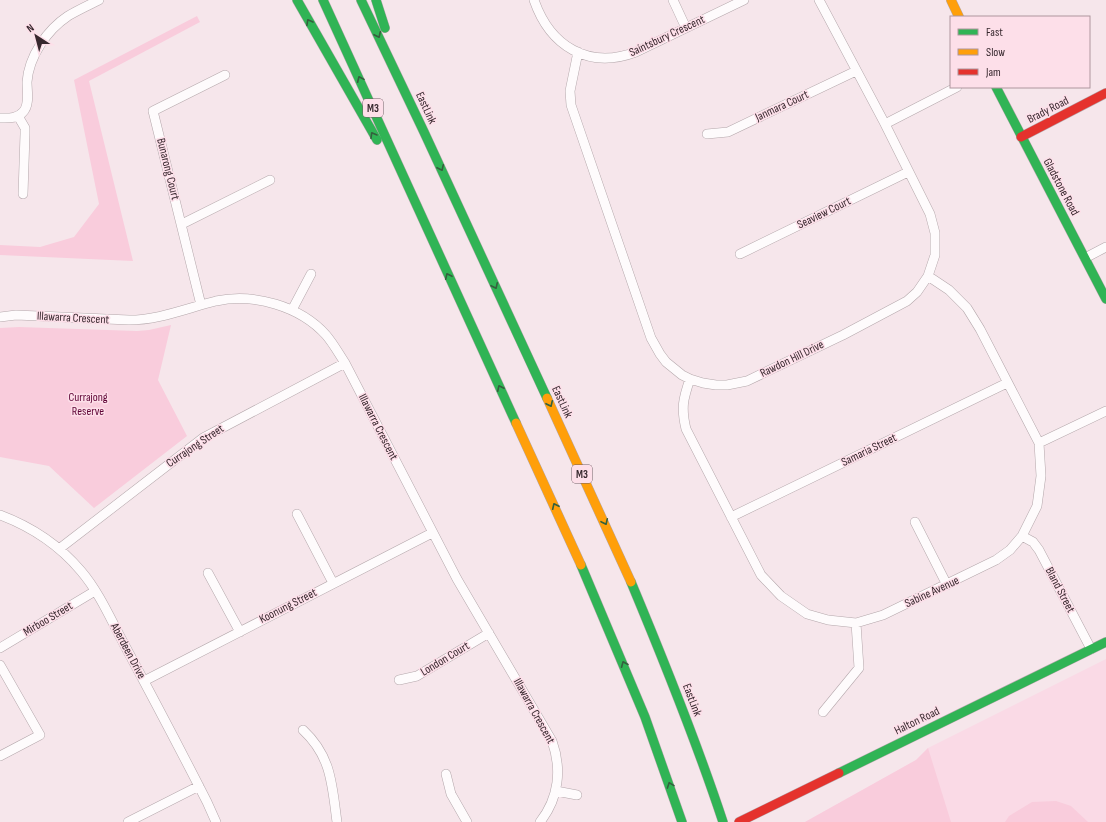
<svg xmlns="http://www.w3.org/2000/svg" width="1106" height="822" font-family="'Sofia Sans Condensed',sans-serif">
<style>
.built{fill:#fadae6}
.green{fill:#f9ccdc}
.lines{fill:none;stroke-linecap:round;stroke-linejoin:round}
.street-casing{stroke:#b4a7ab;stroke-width:10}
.fast-casing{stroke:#b4a7ab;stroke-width:10}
.slow-casing{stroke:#b4a7ab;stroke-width:10}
.jam-casing{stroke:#b4a7ab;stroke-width:10}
.street{stroke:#fefbfc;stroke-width:9}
.fast{stroke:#30b455;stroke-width:9}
.slow{stroke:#ff9f0a;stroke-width:9}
.jam{stroke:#e5322d;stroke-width:9}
.oneway{stroke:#34603e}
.labels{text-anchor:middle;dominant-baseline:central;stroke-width:3;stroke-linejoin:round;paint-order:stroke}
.shield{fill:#fddfe9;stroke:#725f66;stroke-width:1}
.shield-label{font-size:11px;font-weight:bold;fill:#37282e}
.street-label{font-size:12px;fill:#37282e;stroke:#fddfe9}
.park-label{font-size:12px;fill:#5e0335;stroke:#fddfe9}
</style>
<rect width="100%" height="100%" fill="#f6e6eb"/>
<path class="built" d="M1106,659v163h-301l111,-62 12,-12z"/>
<path class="green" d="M197,16l3,6 -111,59 44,180 -133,-6v-10l40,2 34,-10 25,-33 -25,-124z
M171,325l-13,55 29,56 -93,72 -45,-42 -49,-9v-129l19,-1 118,4 12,-1z
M928,748l23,74h-146l111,-62z
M1056,801l15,5 17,16h-83l4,-6 23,-14z"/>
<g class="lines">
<defs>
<path id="street" d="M534,0c16,46 54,70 102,52l108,-52
M673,0l13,28
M578,52l-8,39 1,14 80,233 9,16 6,8 16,13 8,4 13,4 13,2h11l20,-4 96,-46 64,-34 10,-9 11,-16 7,-21v-22l-5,-19 -45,-90 -66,-124
M18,116l7,12v6l-2,60
M0,118c8,0 17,1 23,-6 7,-7 4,-21 4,-30 2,-26 20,-52 41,-66 10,-6 21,-11 31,-16
M885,124l72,-37
M707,134l21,-2 128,-61
M182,224l88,-44
M740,254l168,-82
M1085,258l21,-11
M201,305l-48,-194 72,-36
M292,310l19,-36
M0,317l16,-2 113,5c30,0 58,-12 87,-19 38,-8 84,5 110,34 7,8 13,19 19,28l112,216 95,162c10,28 7,57 -12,81
M690,379c-7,20 -9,29 -4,50l75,146 20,21 26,18 21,6 28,3 27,-8 113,-55 14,-10 12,-14 15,-30 4,-30 -2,-33 -59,-114 -13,-21 -18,-18 -21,-14
M1039,443l67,-32
M297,514l36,69
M0,515c32,12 59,30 81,56 18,21 30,49 43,73 28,52 56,105 83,158l9,20
M731,517l276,-134
M915,522l32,63
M1022,536l11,6 6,8 52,99
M59,549l144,-111 142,-75
M208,573l32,59
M0,648l95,-57
M0,665l40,70 -40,21
M399,680l18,-4 72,-43
M144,681l288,-148
M823,712l36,-44 -3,-45
M303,730c29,27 29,56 34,92
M446,774l5,20 16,28
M556,791l21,4
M128,822l71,-36"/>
<path id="fast" d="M297,0l80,140
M323,0l193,423
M361,0l63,132 123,266
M376,0l9,28
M996,87l110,212
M581,565l64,152 37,105
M631,582c33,79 65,158 92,240
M839,773l267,-131"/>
<path id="slow" d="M951,0l8,17
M547,398l84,184
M516,423l65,142"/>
<path id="jam" d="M1021,137l85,-44
M739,822l100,-49"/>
</defs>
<use href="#street" class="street-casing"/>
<use href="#fast" class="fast-casing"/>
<use href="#slow" class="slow-casing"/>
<use href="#jam" class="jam-casing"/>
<use href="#street" class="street"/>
<use href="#fast" class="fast"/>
<use href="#slow" class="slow"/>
<use href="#jam" class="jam"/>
</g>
<defs><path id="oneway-chevron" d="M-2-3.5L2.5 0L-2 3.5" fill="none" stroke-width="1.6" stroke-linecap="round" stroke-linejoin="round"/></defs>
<g class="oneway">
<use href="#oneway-chevron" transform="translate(309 22) rotate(-119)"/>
<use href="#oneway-chevron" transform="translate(378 35) rotate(65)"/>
<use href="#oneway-chevron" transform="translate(360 79) rotate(-114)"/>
<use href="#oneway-chevron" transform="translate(373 135) rotate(-120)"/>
<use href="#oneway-chevron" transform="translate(441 168) rotate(65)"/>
<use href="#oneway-chevron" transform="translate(448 276) rotate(-115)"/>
<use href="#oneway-chevron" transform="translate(495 286) rotate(65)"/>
<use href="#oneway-chevron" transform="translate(500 388) rotate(-115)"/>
<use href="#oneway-chevron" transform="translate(550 404) rotate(65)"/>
<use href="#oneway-chevron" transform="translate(555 506) rotate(-115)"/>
<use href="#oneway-chevron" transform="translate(605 522) rotate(65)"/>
<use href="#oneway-chevron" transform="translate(624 664) rotate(-113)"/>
<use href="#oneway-chevron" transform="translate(670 785) rotate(-110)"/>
</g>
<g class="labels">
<g class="shield">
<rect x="363" y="99" width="20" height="18" rx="3"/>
<rect x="572" y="465" width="20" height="18" rx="3"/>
</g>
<g class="shield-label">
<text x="373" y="108">M3</text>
<text x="582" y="474">M3</text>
</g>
<g class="street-label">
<text transform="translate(667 36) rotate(-25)">Saintsbury Crescent</text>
<text transform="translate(782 106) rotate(-25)">Janmara Court</text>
<text transform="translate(426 108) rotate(65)">EastLink</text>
<text transform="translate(1048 110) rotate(-27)">Brady Road</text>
<text transform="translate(168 169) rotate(76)">Bunarong Court</text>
<text transform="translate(1061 187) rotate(62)">Gladstone Road</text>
<text transform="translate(824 213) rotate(-26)">Seaview Court</text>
<text transform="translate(73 318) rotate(3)">Illawarra Crescent</text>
<text transform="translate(792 359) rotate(-26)">Rawdon Hill Drive</text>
<text transform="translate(562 402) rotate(65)">EastLink</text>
<text transform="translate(378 427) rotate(63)">Illawarra Crescent</text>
<text transform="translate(195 446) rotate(-34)">Currajong Street</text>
<text transform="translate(869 450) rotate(-26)">Samaria Street</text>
<text transform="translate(1060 590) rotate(62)">Bland Street</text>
<text transform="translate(932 592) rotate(-25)">Sabine Avenue</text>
<text transform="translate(288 606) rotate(-27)">Koonung Street</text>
<text transform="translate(48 619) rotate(-31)">Mirboo Street</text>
<text transform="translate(128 651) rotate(62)">Aberdeen Drive</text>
<text transform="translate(445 659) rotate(-31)">London Court</text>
<text transform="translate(692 700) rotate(69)">EastLink</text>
<text transform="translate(534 711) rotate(61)">Illawarra Crescent</text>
<text transform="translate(917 721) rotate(-26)">Halton Road</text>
</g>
<g class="park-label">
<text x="88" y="397">Currajong<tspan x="88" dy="14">Reserve</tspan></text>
</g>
</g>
<rect x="950" y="16" width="140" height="72" fill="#fddfe9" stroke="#ae969e"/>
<rect x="958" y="29" width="20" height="6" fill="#30b455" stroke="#ae969e"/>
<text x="986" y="36" font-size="12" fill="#37282e">Fast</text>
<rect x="958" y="49" width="20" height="6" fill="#ff9f0a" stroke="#ae969e"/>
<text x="986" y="56" font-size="12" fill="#37282e">Slow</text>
<rect x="958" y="69" width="20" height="6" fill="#e5322d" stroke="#ae969e"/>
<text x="986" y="76" font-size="12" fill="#37282e">Jam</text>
<g transform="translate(36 36) rotate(324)" stroke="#fddfe9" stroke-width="3" paint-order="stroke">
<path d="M0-3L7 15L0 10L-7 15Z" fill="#37282e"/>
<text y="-6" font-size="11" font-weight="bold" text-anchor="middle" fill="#37282e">N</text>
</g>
</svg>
